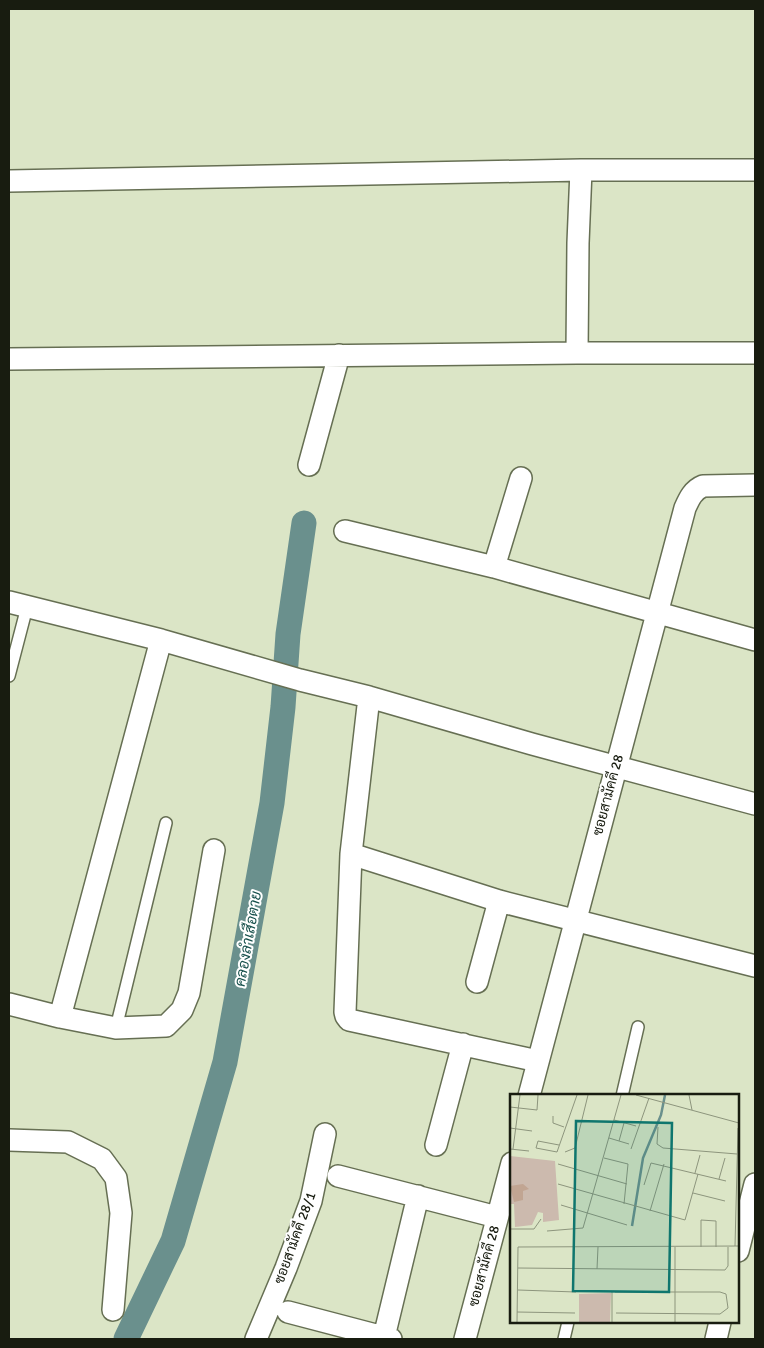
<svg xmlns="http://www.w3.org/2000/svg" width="764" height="1348" font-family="Signika,Sarabun,sans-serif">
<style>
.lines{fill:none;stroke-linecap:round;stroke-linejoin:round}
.canal{stroke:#6a908d;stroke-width:25}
.lane-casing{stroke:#666f53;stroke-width:14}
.street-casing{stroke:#666f53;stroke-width:24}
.lane{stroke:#fff;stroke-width:11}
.street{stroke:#fff;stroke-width:21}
.labels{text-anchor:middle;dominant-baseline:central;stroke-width:4;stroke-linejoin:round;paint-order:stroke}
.street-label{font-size:14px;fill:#181c10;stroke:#fff}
.water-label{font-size:15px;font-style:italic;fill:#17504c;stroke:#fff}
.inset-river{fill:none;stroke:#6a908d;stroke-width:2.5}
.inset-road{fill:none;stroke:#8d957d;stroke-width:1}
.view{fill:#0f766e;fill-opacity:0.15;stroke:#0f766e;stroke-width:2.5}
.inset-edge{fill:none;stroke:#181c10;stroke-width:2.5}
</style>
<rect width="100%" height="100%" fill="#dbe5c6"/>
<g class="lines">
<path class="canal" d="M126,1339l47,-98 52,-179 47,-259 11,-96 5,-73 16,-111"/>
<defs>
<path id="lane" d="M9,676l18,-69
M116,1028l50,-205
M622,1096l16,-69
M564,1339l4,-17"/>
<path id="street" d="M9,181l572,-11h174
M577,353l1,-110 3,-73
M9,359l568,-6h178
M309,465l30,-110
M345,531l149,36 261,73
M494,567l27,-89
M9,602l152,38 139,40 69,17 163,47 223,60
M369,697l-18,157 -6,158 1,4 3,4 189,41
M351,854l148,47 256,65
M477,982l22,-81
M9,1004l51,13 56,11 50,-2 16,-16 7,-17 25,-143
M60,1017l101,-377
M529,1096l156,-588c4,-9 8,-18 18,-22l52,-1
M9,1140l59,2 34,17 14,19 5,35 -8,97
M436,1145l27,-101
M338,1176l159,41
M738,1251l17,-67
M288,1312l103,27
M384,1337l34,-141
M256,1339l30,-71 25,-67 14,-67
M465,1339l47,-176
M716,1339l4,-17"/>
</defs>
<use href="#lane" class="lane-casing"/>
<use href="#street" class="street-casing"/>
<use href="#lane" class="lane"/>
<use href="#street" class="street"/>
</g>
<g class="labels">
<g class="street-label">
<text transform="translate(608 795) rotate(-75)">ซอยสามัคคี 28</text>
<text transform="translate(295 1238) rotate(-70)">ซอยสามัคคี 28/1</text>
<text transform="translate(484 1266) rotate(-75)">ซอยสามัคคี 28</text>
</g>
<g class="water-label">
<text transform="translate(248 939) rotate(-80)">คลองลำเสือตาย</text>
</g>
</g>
<g transform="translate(510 1094)">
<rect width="229" height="229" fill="#dbe5c6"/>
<path d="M0,62l45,5 4,59 -16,2v-9l-5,-1 -6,13 -17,2 -1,-23h-4zM101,199l-1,29h-31v-28z" fill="#ccbaae"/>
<path d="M13,90l6,5 -6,2v9l-9,2 -4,-16z" fill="#c1a592"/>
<path class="inset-river" d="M122,132l11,-68 18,-43 4,-20"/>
<path class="inset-road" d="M126,1l103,28M179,1l3,15M0,13l27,3 1,-15M43,22v7l11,4M104,26l22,6M148,33l-1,17 6,4 74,6M0,34l22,3M99,44l20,6M109,47l5,-18M49,51l-21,-4 -2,7 21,4 20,-57M0,55l19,2M3,55l7,-54M121,55l18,-51M55,58l10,-4 13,-53M94,64l24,6 -4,40M48,70l69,20M185,79l5,-18M209,85l6,-21M48,90l127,36 13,-46M134,91l7,-22 75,18M183,99l32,8M51,111l66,20M140,117l14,-47M0,135h24l7,-10M37,137l36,-3 38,-133M225,152l3,-118M191,153v-27l15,1v26M8,174l207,2 3,-4v-19M87,175l1,-22M8,196l58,2M105,198h105l6,2 2,14 -8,6 -104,-1M7,218l58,1M7,228l1,-75 221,-1M102,228v-31M165,228v-75"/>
<path class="view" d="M66,27l96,2 -3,169 -96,-1z"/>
<rect width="229" height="229" class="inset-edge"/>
</g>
<rect width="764" height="1348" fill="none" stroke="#181c10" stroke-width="20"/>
</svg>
